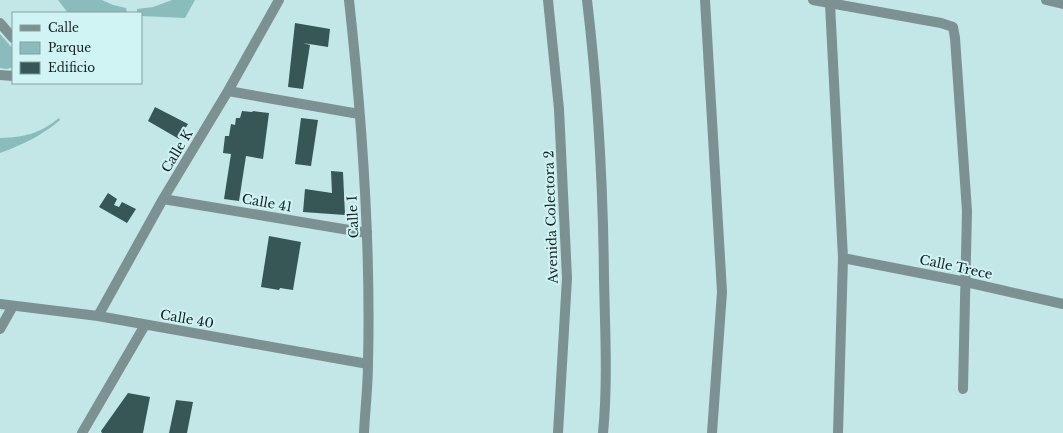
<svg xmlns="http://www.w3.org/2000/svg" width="1063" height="433" font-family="'Libre Baskerville',serif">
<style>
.green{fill:#8bbcbc}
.building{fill:#375656}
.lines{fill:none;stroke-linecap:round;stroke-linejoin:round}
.minor{stroke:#7c9191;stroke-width:10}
.tertiary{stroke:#7c9191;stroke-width:10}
.labels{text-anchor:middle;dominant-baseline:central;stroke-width:4;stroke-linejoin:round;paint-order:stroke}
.street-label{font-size:13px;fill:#152222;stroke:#d0f3f3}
</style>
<rect width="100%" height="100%" fill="#c3e6e6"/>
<path class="green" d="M58,0h44l11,5 13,3 1,5h-59z
M172,0h23l-10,18 -44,-2v-3h-4v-4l16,-2z
M0,34l13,15v18l-6,2 -7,-1z
M59,118l1,2c-17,15 -38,25 -60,33v-15c25,-1 39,-4 59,-20z"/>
<path class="building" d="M295,23l35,6 -2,18 -25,-4 7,2 -7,44 -15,-2z
M155,107l33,17 -9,15 -31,-18z
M242,111l10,1 1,-1 16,2 -6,46 -17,-3 -7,45 -15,-2 7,-45 -8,-1 2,-17h4l2,-12 4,1 1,-7h4z
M301,118l17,2 -7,46 -16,-2z
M331,171l12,1 2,43 -42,-3 2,-23 27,4z
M108,193l9,6 -3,6 5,2 3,-5 14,7 -9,14 -28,-16z
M269,236l32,6 -8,48 -13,-2 -1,2 -18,-3z
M128,393l22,4 -7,36h-41l-1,-2z
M176,400l17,2 -6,31h-18z"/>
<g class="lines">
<path class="minor" d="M705,0l17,292 -10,141
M813,0l128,23 12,4 2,11 12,173 -4,178
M830,4l13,254 -5,175
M0,23l13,15
M0,75l13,1
M228,91l131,23
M163,199l204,34
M843,258l123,24 97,22
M0,304l98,12 270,48
M98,316l65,-117 65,-108 51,-91
M0,329l13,-23
M82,433l63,-108"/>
<path class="tertiary" d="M349,0c13,119 22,243 19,363 0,24 -3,47 -4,70
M548,0l11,109 8,169 -9,155
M587,0c11,92 16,186 17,278 1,52 4,104 -1,155
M1046,0l17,4"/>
</g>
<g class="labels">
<g class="street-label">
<text transform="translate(177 151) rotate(-59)">Calle K</text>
<text transform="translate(267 203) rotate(10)">Calle 41</text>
<text transform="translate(353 217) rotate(-93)">Calle I</text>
<text transform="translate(551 217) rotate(-92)">Avenida Colectora 2</text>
<text transform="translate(956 267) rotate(12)">Calle Trece</text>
<text transform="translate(187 319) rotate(10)">Calle 40</text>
</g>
</g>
<rect x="12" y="12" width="130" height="72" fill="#d0f3f3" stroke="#859f9f"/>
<rect x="20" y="25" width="20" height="6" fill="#7c9191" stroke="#859f9f"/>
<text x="48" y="32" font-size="12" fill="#152222">Calle</text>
<rect x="20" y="42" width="20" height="12" fill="#8bbcbc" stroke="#859f9f"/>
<text x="48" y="52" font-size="12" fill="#152222">Parque</text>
<rect x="20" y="62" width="20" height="12" fill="#375656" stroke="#859f9f"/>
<text x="48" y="72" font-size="12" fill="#152222">Edificio</text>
</svg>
